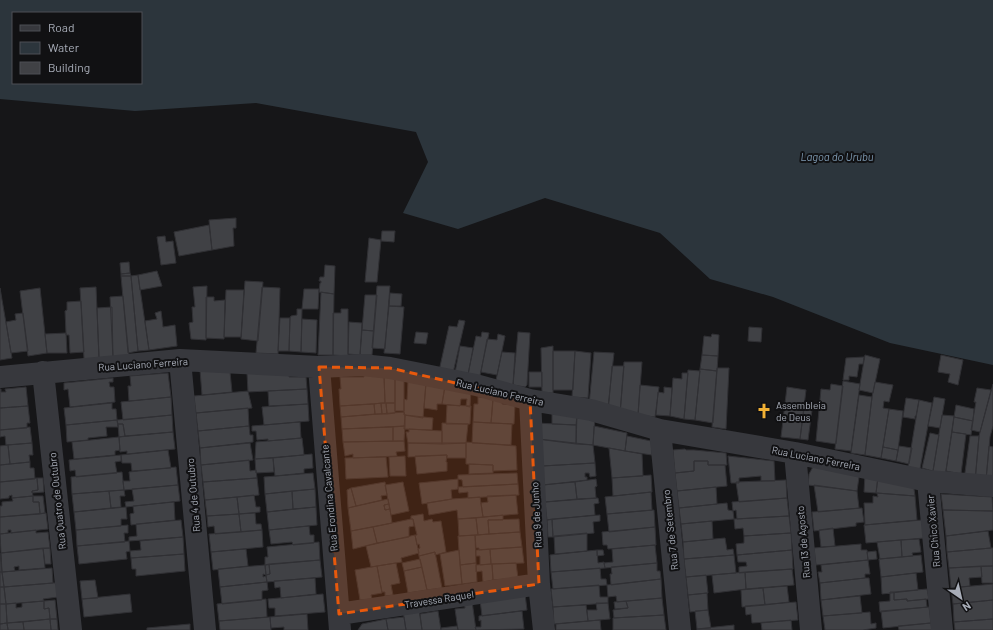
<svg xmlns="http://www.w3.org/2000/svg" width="993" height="630" font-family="Barlow,sans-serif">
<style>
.water{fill:#2c353c;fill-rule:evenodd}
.building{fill:#404145;stroke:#303034}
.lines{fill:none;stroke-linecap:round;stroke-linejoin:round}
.minor{stroke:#37383d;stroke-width:22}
.marked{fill:#e8590c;fill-opacity:0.2;stroke:#e8590c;stroke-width:3;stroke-dasharray:8 5;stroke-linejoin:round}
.labels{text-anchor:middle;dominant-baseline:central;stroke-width:4;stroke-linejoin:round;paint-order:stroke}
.street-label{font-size:10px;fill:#a8adb8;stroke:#111113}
.poi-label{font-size:10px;fill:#a8adb8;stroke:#111113;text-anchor:start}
.water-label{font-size:11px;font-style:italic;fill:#7f9bb3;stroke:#111113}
</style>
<rect width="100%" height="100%" fill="#161618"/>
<path class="water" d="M0,0h993v365l-103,-22 -117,-46 -63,-18 -50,-46 -115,-35 -87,31 -55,-16 25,-51 -12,-30 -160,-29 -121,8 -135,-12zM13,13h128v70h-128z"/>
<path class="building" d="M236,218v10h-3l1,18 -22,4 -3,-30z
M209,225l3,25 -33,6 -5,-24z
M382,231h13l-1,11 -13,-1z
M165,236l1,6 7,-1 3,22 -15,2 -4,-28z
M369,238l12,2 -4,42h-12z
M129,262l1,11 -9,1 -1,-11z
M325,265l10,1 -1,28 -15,-2 1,-9h1v-2h-2l1,-4h4z
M157,271l5,15 -22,4 -2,-15z
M130,273l1,3h-10v-2z
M138,275l11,75 -11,1 -7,-75z
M121,276h10l7,75 -10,2z
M245,281l18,1 -5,59 -17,-2z
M207,286l-1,54 -15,-1 -2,-16 4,-1 -1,-15h3l-2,-20z
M377,286h13l-5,63 -13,-1z
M96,287l3,71 -15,1 -4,-71z
M262,287l18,1 -2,66 -22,-1z
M0,288l12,70 -12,2z
M40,288l7,65 -19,3 -8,-65z
M304,289h15l-1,20h-16z
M226,290h18l-3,47h-17z
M321,292l13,2 -1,61h-15z
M390,293l12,1 -1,12h-12z
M365,295h12l-3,36 -12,-1z
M123,296l6,61 -16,1 -3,-61z
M206,297h8v4l11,-1 -1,39 -18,-1z
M81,301l3,51 -14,1 -1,-18h-3v-2l-1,-22 2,-1v-8z
M389,306l15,1 -4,47 -16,-1z
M112,307l1,51h-14l-2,-50z
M297,309h5l-1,43 -12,-1 1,-33 1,-2 6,-1z
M341,309h7v47l-15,-1v-42h8z
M161,311l2,16 12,-2 2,21 -28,4 -4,-29 12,-2 -2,-6z
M23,313l5,38 -17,2 -5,-31 10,-2 -1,-6z
M280,318h10l-1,33h-11z
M302,319l15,1 -1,33 -15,-1z
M459,320l6,1 -12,52 -14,-2 10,-45 8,1z
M349,322l13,1 -2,32 -12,-1z
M749,327l13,1 -1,14 -13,-1z
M362,330l12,1 -2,24h-12z
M416,332l12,1 -2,11 -12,-1z
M482,332l7,1 -10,47 -12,-1 9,-43 5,1z
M518,332l12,1 -3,52 -2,2 -12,-2z
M66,333l1,20h-20l-2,-19z
M498,334l7,2 -8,39 -16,-3 6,-33 10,1z
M712,334l7,1 -1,21 -16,-1 2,-19 7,1z
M460,346l13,2 -5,27 -13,-2z
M553,346v47h-11l-1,-45z
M553,351h22l-2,39h-20z
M575,351l16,2 -3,45 -16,-1z
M502,352l13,1 -2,32h-18z
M594,352l20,1 -6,54 -19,-2z
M702,355l16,1 -1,15 -17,-2z
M865,355l15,4 -7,34 -14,-3z
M941,355l22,5 -5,25 -10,-3 2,-8 -12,-2z
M864,357l-1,7h-4l-2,13 -8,-1v4h-6l3,-22z
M624,362h18l-4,53 -18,-1z
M612,366h12l-4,48 -12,-1z
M717,368h12l-3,61 -14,-2z
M700,369l17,2 -4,52 -18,-3z
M200,370l30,2 2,20 -30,3z
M688,370l12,1 -5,49 -11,-1z
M529,372h13v15h-13z
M168,373l3,24 -42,4 -1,-15h3l-1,-10z
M247,373l42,2v2h17l1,12 -59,3z
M682,373h6l-4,46 -14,-3 3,-38 9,1z
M364,374h20l1,29 -45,3 -1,-17h2l-1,-12h24z
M384,376h11v27h-10z
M113,378v4h-4l1,5h4l1,15 -45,5 -2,-18 -4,1v-7z
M395,379l9,1v31h-9z
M408,381l18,2 -3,35 -19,-3v-16l3,1z
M843,381l17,3 -9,67 -16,-2z
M875,382l18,3 -4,17 -5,-1 -1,7 6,1 -8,49 -16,-3 7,-58z
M426,383l19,3 -3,18h-5v6l-13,-2z
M831,384l12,2 -7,58 -20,-3 5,-52 9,1z
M993,384v42l-3,11 -4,43 -11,1 4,-45z
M640,385l19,2 -4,30 -17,-2z
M445,386l26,3 -1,18 -4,-1 1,-7h-6l-1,7 -18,-2z
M26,387l2,19 -28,2v-19h1v3h5l-1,-3z
M664,387l8,1 -2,28 -14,-1 2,-23 6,1z
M787,387l19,3 -6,49 -19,-2z
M977,388l14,2 -11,42 -9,-2 5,-28h-2z
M307,389l1,15 -39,2 -1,-15z
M248,391l4,17 -56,5 -2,-17z
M859,395l13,2 -7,58 -14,-2z
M171,397l1,18 -49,5 -2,-18z
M478,397l15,1 -2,25 -18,-1 1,-18h4z
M934,397l11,2 -5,29 -12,-2z
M906,398l13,2 -3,16h-1v3l-12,-2z
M493,400h9v4l13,1 -1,19 -23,-1z
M919,400l13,3 -12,66 -12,-2z
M112,403v6h4l1,11 -51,5 -2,-17z
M381,403l1,11h-7l-1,-10z
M381,403h5l1,11h-5z
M386,403h9v10l-8,1z
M308,404l1,17 -45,4 -2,-18z
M374,404l1,10 -34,3 -1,-11z
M447,405l24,1 -1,18h-24z
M956,405l18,4 -1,12 -19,-4z
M28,406l2,17h-3v5l-27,2v-22z
M248,408l1,18 -51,5 -2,-18z
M804,408l8,2 -4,30 -8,-1z
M889,409l14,2 -5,39 -15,-3z
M404,412l1,3v11l-63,3 -1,-12z
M552,414l25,1 -1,10 -24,-1z
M172,415l1,17 -48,4 -2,-12h-5l-1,-4z
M405,415l28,3 -1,12 -28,-1z
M577,415l18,2 -2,28 -17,-1z
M942,415l12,1 -9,61 -12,-6z
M954,417l19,4 -2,14 -19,-3z
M117,420l1,7h-12l1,9 -19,2v2l-21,2 -1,-17z
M300,422l1,16 -33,3v-2l-11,1 -1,-9h-4v-5z
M473,422l39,2 -1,21 -39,-2z
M442,423l26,1 -2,19 -24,1z
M536,423l40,2v19l-39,-5z
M118,424h5l2,12 -6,1z
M249,426l1,9h3v7l-53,6 -2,-17z
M405,426l-1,15h-11v-14z
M594,426l33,7 -2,18 -32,-6z
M30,427l2,16 -26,2 -1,-9 -5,1v-7z
M393,427v14l-50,1 -1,-13z
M409,429l33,2v13l-34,-1 -2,-11h3z
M173,432l2,17 -48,5v-3l-7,1 -1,-15z
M952,432l14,2 -5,40 -15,-3z
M930,433l9,2 -6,36 -11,-3z
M627,436l24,5 1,14 -27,-4z
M970,436h9l-4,46 -11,-2z
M119,437l1,13 -5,1v4l-41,4 -2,-17z
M302,438l2,17 -49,4 1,-17z
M539,439l54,6 2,18 -53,3z
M404,441l1,10 -9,1 1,4 -44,2v-4l-8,2 -2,-14z
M466,442l50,4 1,24 -24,1v-6l-27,-1z
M32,443l1,12h-4l1,7 -20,2 -2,-19z
M250,443l3,17 -52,5 -1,-17z
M408,443h58v15h-19v-3l-39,2z
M8,445l2,19 -10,1v-19z
M899,446l13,2 -3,16 -13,-3z
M989,446l4,1v35l-7,-2z
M883,447l15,3 -2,11 -15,-3z
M609,448l33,6 1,22 -31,2z
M685,449l1,1h8l32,3 1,12h-19v-4h-14v10l-19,2 -2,-23z
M168,450l3,18 -39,3 -1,-8h-9l-1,-8z
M312,454l1,14 -9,1v4l-29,3 -2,-18z
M121,455v6l-6,1 2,11 -41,4 -1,-7 -5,1 -1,-11z
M447,455l-1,7h1v9l-30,3 -2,-18z
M405,456l1,20h-16l-1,-19z
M728,456l46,5 1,20h-14v-5l-22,2v5h-8z
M386,457l2,20 -42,2 -1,-21z
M273,458l1,14 -18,1 -1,-14z
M249,460l1,11 6,-1 1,8 -54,4 -2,-17z
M694,461h14v4h17l2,21 -50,5 -2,-18 19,-2z
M30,462v6h4l1,11 -35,3v-17z
M595,463l1,13 -6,1 -1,-4h-4v4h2v3l-43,5 -2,-19z
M469,464l24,1v8l-24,1z
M814,465l46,5 -3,21 -49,-6 1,-11z
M176,467l2,18 -54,5 -1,-9h7l-1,-9z
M122,472l2,18 -52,4 -1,-17z
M313,473l2,16 -50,5 -1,-17z
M517,473l1,11 -55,3 -1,-7 -4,-1v-4z
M865,474l13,3 -2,16 -12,-1z
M651,475l1,17 -39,4 -1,-18z
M878,477l35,5 2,14 -39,-3z
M37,478h6l1,14 -12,1v-2l6,-1z
M37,478l1,12 -6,1 1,5 -21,2v-3l-3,1v2l-9,1v-17z
M257,478l2,17 -54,5 -2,-18z
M458,479v10l-7,1 1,9 -30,5 -3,-21z
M596,479l1,7 -2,1 1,11 -19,1 -2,-17z
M786,480l1,18 -48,4 -3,-20z
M385,482l2,13 -6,1 1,4 -26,6 -5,-18z
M403,482l6,29 -18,4 -6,-30z
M575,482l2,17 -32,3 -4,-17z
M518,484l1,11 -51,3v-6l-9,1 -1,-6z
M178,485l2,16 -54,6 -1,-5 9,-1 -2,-12z
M814,485l43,6 2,17 -41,4z
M716,487l1,17 -38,4 -2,-17z
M351,488l5,18 -8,2 -1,-18z
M315,489l1,18 -23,2 -1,-18z
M124,490l1,6h-5l1,11 -10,1 -2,-17z
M109,491l2,17 -37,4 -2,-18z
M292,491l1,18 -26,3 -2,-18z
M651,492l1,18 -45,4 -2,-17z
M877,493l38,3 2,24 -52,5 -1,-22h9v-7l5,1z
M941,494l51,3 1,14 -50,-1z
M254,495l2,12h4v5l-21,2 -2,-17z
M516,495l2,19 -35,3 -2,-14 7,-1 -1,-6z
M33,496v6h6l1,12 -40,3v-11h2v-4l11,-1 -1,-3z
M33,496h10l2,17 -5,1 -1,-12h-6z
M237,497l2,17 -32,2 -2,-16z
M480,497l3,20 -25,2 -1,-9 -28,5 -2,-12 25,-4z
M598,498l1,5 -5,1 1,11 -48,5 -2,-18z
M787,498l2,18 -52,3 -1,-9 -3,1 -1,-9z
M388,499l1,5 -5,1 1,5 5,-1 2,14 -41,8 -3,-23z
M174,502l1,18 -44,5 -1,-11 4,-1 -1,-7z
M727,503l1,7 5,1 1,8 -53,5 -2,-16z
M389,504l1,5 -5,1 -1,-5z
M126,507l1,12h-6v7l-45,4 -2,-18z
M316,507l1,18 -48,5 -2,-18z
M862,508l2,14 -8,1v3l-42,5 -2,-19z
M654,510l1,17 -46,5 -2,-18z
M943,510l50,1v19l-47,6z
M46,513l2,16 -37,4v-3h-3v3l-8,1v-17z
M255,513l1,11h5l1,6 -21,2 -2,-18z
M239,514l2,18 -26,2 -1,-8 -6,1 -1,-11z
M423,514l1,7 8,-2 1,3 8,-1 5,31 -11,3v-3l-16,4 -1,-7 2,-1 -1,-4 -2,1 -2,-10h2l-4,-16h-2v-3z
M503,515v5h-15l1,14 -11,1 -2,-17z
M600,515v6l-7,1 1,11 -41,4 -1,-18z
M789,516l2,17 -47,3 -1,-8 -8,1 -1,-10z
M476,518l2,17 -19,1 -1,-17z
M411,519h2l1,7 -5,1v10l-32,6 -4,-16z
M519,519l1,13 -31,2 -1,-14z
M552,519l1,18h-5l-1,-17z
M181,520l2,17 -54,4v-4l8,-1 -1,-12z
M922,520l2,18 -58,5 -2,-18z
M712,521l1,18 -30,3 -2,-18z
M128,525v8h-4l1,9 -48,4 -1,-16z
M309,526l1,9h4v8l-21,2 -1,-3 -21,2 -2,-14z
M373,527l4,16 -24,6 -2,-18z
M655,527l1,18 -48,4 -1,-4h-4l-1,-13z
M833,528l2,18 -14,1 -2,-17z
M36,530v3l12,-1 2,16 -49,5 -1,-19z
M262,530l1,17 -52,5 -2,-18z
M988,531l3,17 -44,4 -1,-16z
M520,532l2,15 -43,3v-2h-3l-1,-13z
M587,533v18l-32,3 -1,-18z
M791,533l1,17 -55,5 -1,-11 8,-1v-7z
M415,535l4,18 -18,5 1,4 -31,5 -5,-21z
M475,535l1,28 -16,2 -2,-29z
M183,537l1,17 -53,4 -1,-7 11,-1 -1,-9z
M725,538l2,12 6,-1 1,6 -50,4 -1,-17z
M919,539l2,13 -9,1 1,3 -11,1 -1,-17z
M901,540l1,17 -22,2 -3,-17z
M129,541l1,10 -4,1 1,7 -48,5 -2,-18z
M319,542l1,18 -55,5v-8h3l-1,-10z
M861,544v6h6l1,10 -52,5 -2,-17z
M655,545l2,18 -52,5 -1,-5 9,-1 -1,-13z
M522,547l2,16 -33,1 -1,-15z
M43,548l2,20 -26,2v-4l-5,1 1,4 -13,1 -1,-19z
M43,548h7l1,16h-6z
M991,548h2v18l-44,2 -2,-16z
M246,549l2,17 -35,4 -2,-18z
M490,549l1,15 -11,1v-9h-4v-6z
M459,550l3,34 -17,2 -5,-32z
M597,550l1,13 6,-1 1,6 -54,4 -1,-17z
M597,550h6l1,5 -7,1z
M792,550l1,19 -54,4v-6l8,-1 -1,-4h-8l-1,-7z
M876,551l1,8 -9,1 -1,-8z
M435,552l7,36 -15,2 -8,-34z
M0,553l2,19h-2z
M184,554l1,17 -49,5v-7h-4l-1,-11z
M734,555l2,18 -50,4 -2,-18z
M921,555l2,17 -42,5 -2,-18z
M420,559l2,8 -18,4 -2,-8z
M320,560l2,17 -55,5 -1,-7 4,-1 -1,-10z
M868,560l2,14h-5v4l-45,5 -2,-11h4l-1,-7z
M396,563l4,20 -9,2 2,10 -8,1v-4h-3l-5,-26z
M476,563l1,19 -15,2 -2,-19z
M516,563l2,15 -25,2 -1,-16z
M657,563v8h3l1,8 -50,6 -1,-11h2l-1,-7z
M269,564l1,10 -4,1 -1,-10z
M492,564l1,16 -10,2 -1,-11 -6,1v-7z
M265,565l1,10 -3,-1v3l3,-1 1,6 -47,5 -2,-18z
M377,566l5,27 -11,2 1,4 -12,1 -5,-30z
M981,566h12v17h-11z
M981,566l1,11 -13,1 1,8 -19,2 -2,-20z
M422,567l5,23 -19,3 -4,-22z
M52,568l1,15 -49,4 -2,-15z
M600,568l1,11h5l1,6 -54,4 -2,-17z
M792,569l2,16 -48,4 -1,-17z
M0,572h2l2,15h-4z
M745,572l1,17 -32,4 -2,-18z
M916,573l2,17 -36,4 -1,-17z
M706,575l2,18 -20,2 -2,-18z
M315,578l1,16 -35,4 -1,-11 -5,1 -1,-7z
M865,578h4l2,16 -50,6 -1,-17z
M661,579l1,19 -45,4 -1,-6 -8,1 -1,-12z
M95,580l3,18 -16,1 -2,-18z
M267,582l1,8 -6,1v9l-40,4 -2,-17z
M53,583h3l2,14 -15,2 1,2 -38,3 -2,-17z
M993,584v16l-40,4 -2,-16z
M599,585l1,12h8v6l-55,4 -2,-18z
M787,586l2,16 -24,3 -2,-17z
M0,587h4l2,17h-6z
M763,588l2,17 -23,2 -1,-17z
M927,589l2,10 -22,2v-2l-13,1v-8z
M890,592h4v8l13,-1v2l19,-2 1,8 -47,5 -1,-10 11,-1z
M707,593l1,17 -18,2 -2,-17z
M130,594l2,18 -48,5 -2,-18z
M323,594l2,18 -50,4v-8h-6l-1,-9z
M525,594l2,16 -45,6 -2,-16z
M860,596l2,17 -39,3 -2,-16z
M662,598l2,17 -50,3 -1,-8 15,-2 -2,-7z
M266,599l1,18 -48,4 -2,-17z
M55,600l2,19h-7l-1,-11 -5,1v-8z
M993,600v19l-39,3 -1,-18z
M44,601v8l5,-1 1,11 -43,4 -1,-19 10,-1v5l6,-1v-4z
M472,601l4,29h-18l-3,-21 10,-1 -1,-6z
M626,601l2,7 -13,1 -1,-7z
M796,602l2,18 -46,3 -1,-9 -5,1 -1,-9z
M596,603h12l2,16 -22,2 -1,-11h10z
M0,604h6l1,19 -7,1z
M586,605l2,16 -34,3 -1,-17z
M929,607l2,16 -48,5 -2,-17z
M419,609l3,21h-16l-3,-19z
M708,610l3,18 -14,1 -2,-18z
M438,611l3,19h-19l-2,-16z
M522,611l2,18 -48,1 -1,-3h6v-7l-2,1v-5z
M870,612l1,12 5,-1v5l-13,2h-38l-2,-14z
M307,614l1,16h-24v-3l-13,1 -1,-11z
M664,615l2,15h-53v-12z
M270,617l1,13h-51l-1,-9z
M404,617l2,13h-18l-2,-11z
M50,619h7l1,11h-7z
M50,619l1,11h-27l-1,-8z
M386,619l2,11h-30l4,-6z
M993,619v11h-38l-1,-8z
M600,620l1,10h-45v-6z
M791,620l1,10h-30l-1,-7z
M23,622l1,8h-16l-1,-7z
M7,623l1,7h-8v-6z
M931,623l1,7h-33l-1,-4z
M190,624v6h-43v-2z
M734,625v5h-37v-1z
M457,626l1,4h-17v-2z"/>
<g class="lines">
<path class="minor" d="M180,360l25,270
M319,367l21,263
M43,372l28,258
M0,377l180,-17 139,7 43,-2 28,3 86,17 54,15 61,10 69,20 135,23 133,28 65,5
M530,400l9,184 5,46
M660,430l20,200
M795,453l16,177
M928,481l14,149
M339,614l200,-30"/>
</g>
<path class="marked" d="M319,367l71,1 140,32 9,184 -200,30z"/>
<defs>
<symbol id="church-bare" viewBox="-9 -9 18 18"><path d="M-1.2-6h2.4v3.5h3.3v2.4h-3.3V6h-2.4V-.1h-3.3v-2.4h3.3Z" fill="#f2b134" stroke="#111113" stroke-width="2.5" paint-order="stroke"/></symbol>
</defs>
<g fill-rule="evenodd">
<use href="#church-bare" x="753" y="400" width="22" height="22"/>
</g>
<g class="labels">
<g class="street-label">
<text transform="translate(143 364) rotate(-4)">Rua Luciano Ferreira</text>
<text transform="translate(500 392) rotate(13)">Rua Luciano Ferreira</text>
<text transform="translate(816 458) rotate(11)">Rua Luciano Ferreira</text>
<text transform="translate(193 495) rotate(-95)">Rua 4 de Outubro</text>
<text transform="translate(329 498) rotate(-95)">Rua Erondina Cavalcante</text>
<text transform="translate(57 501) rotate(-96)">Rua Quatro de Outubro</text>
<text transform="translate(536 515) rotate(-93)">Rua 9 de Junho</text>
<text transform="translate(670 530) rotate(-96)">Rua 7 de Setembro</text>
<text transform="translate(933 531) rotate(-95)">Rua Chico Xavier</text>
<text transform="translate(803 542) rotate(-95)">Rua 13 de Agosto</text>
<text transform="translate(439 599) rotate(-9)">Travessa Raquel</text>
</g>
<g class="poi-label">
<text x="776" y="405">Assembleia<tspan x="776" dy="12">de Deus</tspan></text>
</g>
<g class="water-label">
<text x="837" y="156">Lagoa do Urubu</text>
</g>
</g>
<rect x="12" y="12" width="130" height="72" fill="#111113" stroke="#4d4f55"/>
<rect x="20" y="25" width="20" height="6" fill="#37383d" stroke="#4d4f55"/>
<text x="48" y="32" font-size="12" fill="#a8adb8">Road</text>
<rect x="20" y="42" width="20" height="12" fill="#2c353c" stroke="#4d4f55"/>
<text x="48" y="52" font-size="12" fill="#a8adb8">Water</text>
<rect x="20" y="62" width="20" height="12" fill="#404145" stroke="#4d4f55"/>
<text x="48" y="72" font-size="12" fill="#a8adb8">Building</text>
<g transform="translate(961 598) rotate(146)" stroke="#111113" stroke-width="3" paint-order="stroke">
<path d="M0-3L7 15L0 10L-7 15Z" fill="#a8adb8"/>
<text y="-6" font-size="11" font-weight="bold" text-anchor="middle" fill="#a8adb8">N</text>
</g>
</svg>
